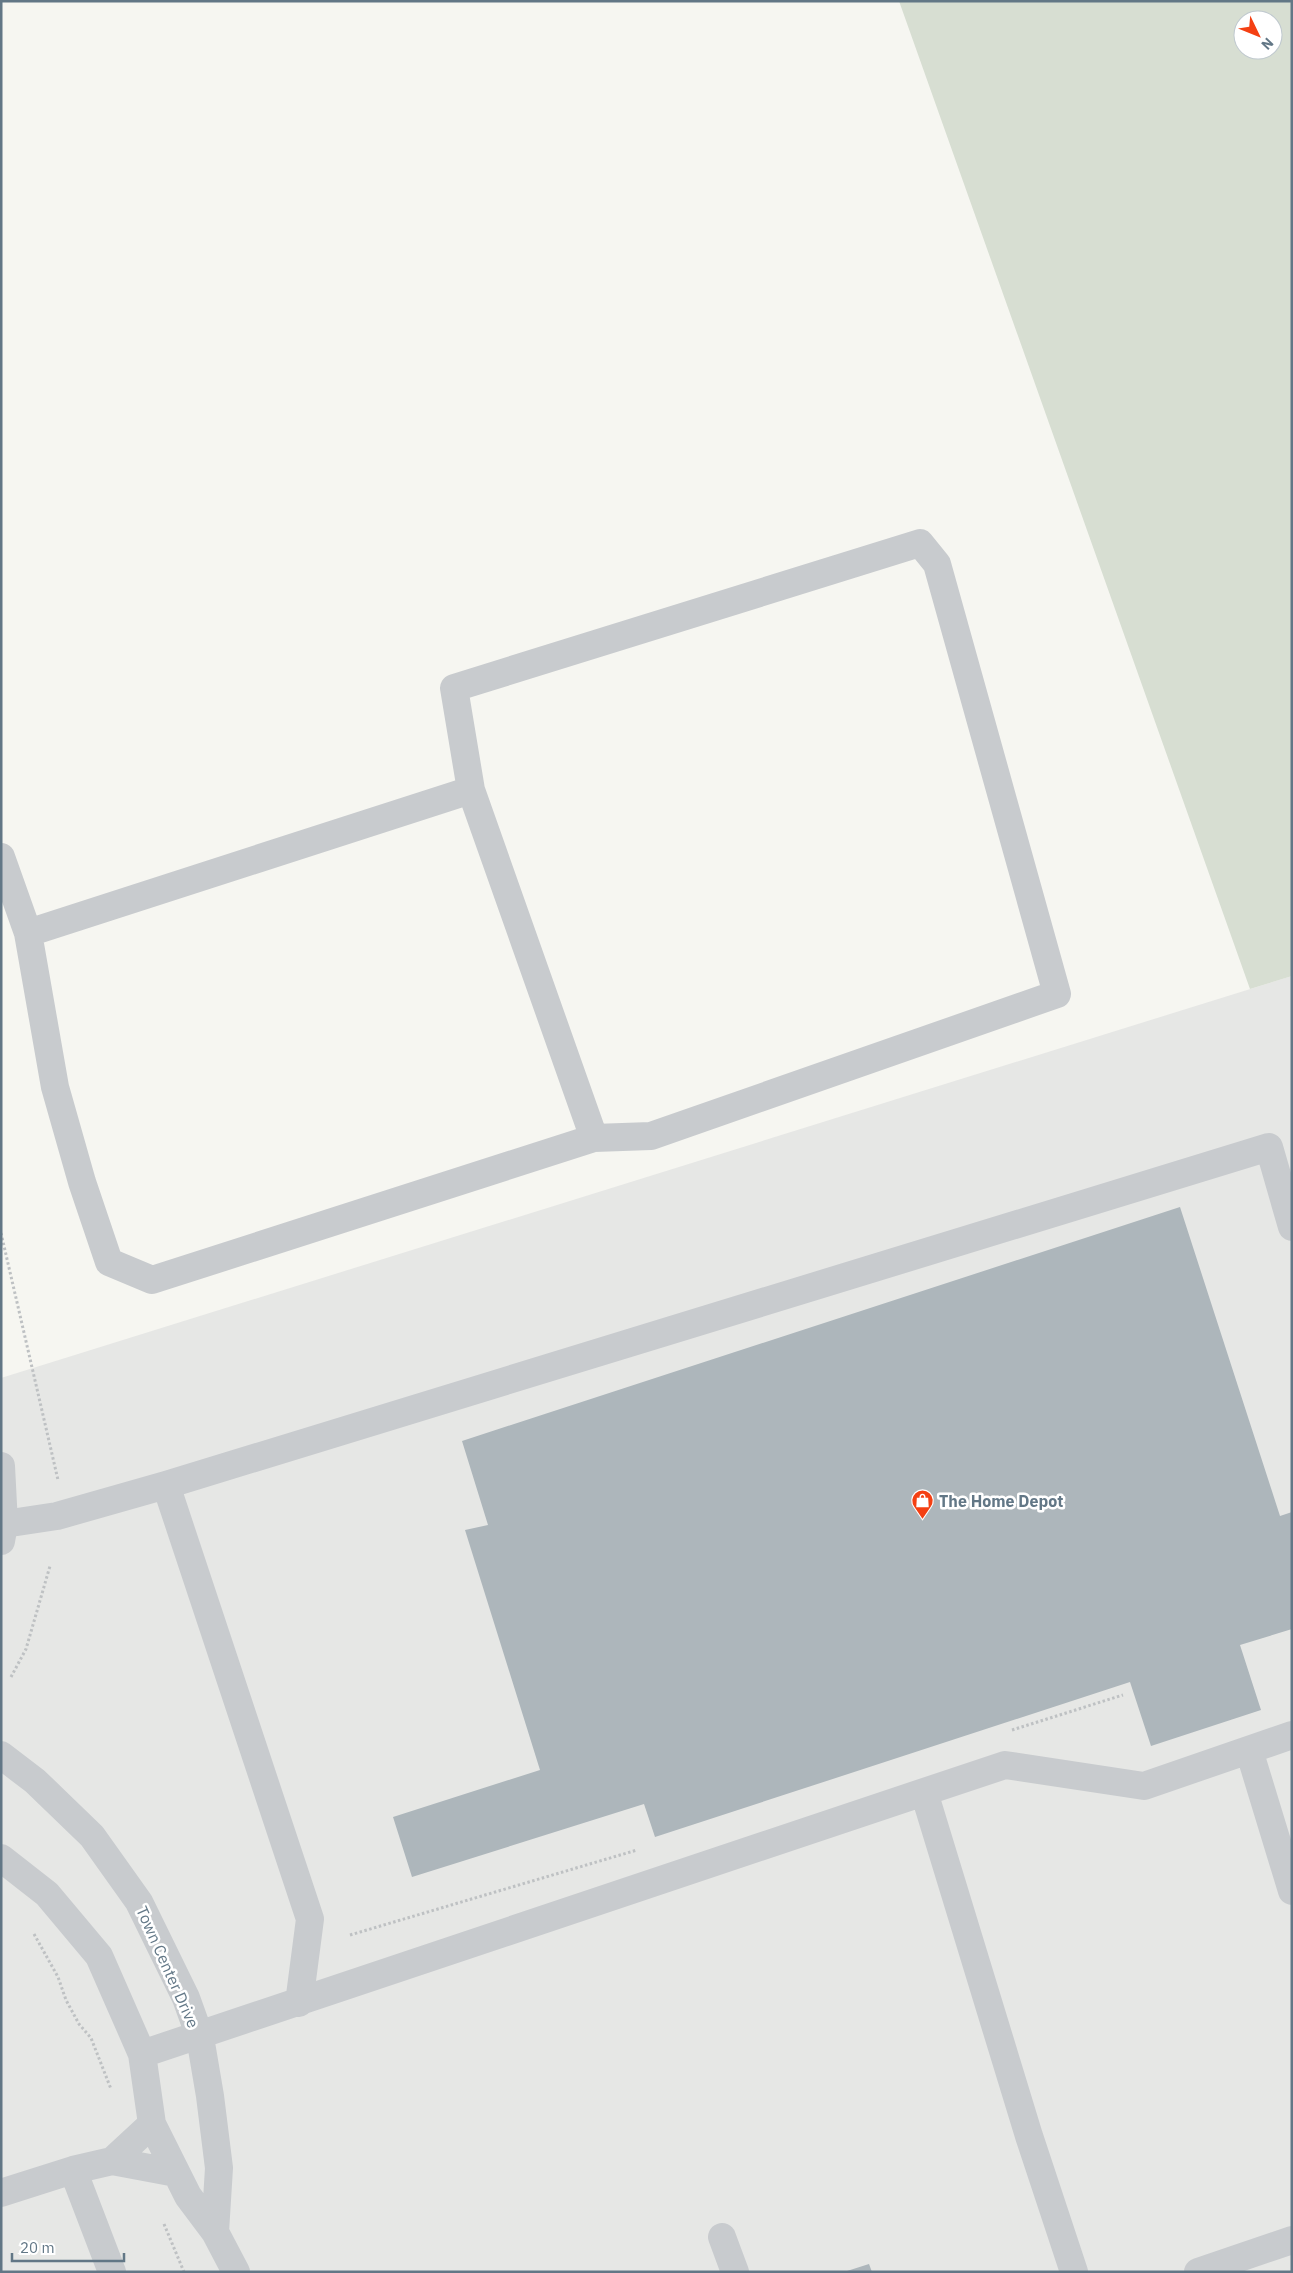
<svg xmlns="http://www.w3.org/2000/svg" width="1293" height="2273" font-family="'IBM Plex Sans',sans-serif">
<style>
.built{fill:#e6e7e5}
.green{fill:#d7ded2;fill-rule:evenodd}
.building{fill:#adb6bb}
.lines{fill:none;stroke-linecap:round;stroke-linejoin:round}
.path{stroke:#bec1c3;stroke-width:3;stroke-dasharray:2.5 2.5;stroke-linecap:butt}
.minor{stroke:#c8cbce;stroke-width:28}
.labels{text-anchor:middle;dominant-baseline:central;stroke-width:5;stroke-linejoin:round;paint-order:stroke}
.poi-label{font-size:16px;font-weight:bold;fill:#627786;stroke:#fff;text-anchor:start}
.street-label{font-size:16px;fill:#627786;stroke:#fff}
</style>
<rect width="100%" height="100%" fill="#f6f6f1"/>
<path class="built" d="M1292,976v1296h-1291v-894z"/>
<path class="green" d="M899,1h393v975l-42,13zM1243,20h30v30h-30z"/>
<path class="building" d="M1180,1207l100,309 12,-4v117l-52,16 21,65 -110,36 -21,-64 -475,155 -11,-33 -232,73 -19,-60 147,-47 -75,-240 23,-5 -26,-84z
M869,2264l3,8h-25v-1z"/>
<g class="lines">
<path class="path" d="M1,1233l57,247
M11,1677l15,-28 24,-83
M1012,1730l111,-35
M34,1934l24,43 8,23 13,24 12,14 20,51
M350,1935l287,-85
M164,2224l20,48"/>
<path class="minor" d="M471,790l123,348
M1,857l27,76 27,154 27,95 27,80 43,18 442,-142 57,-2 406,-142 -120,-430 -17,-21 -466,145 17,102 -443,143
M1,1466l3,58 -3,17
M166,1485l144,434 -11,84
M4,1524l53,-8 109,-31 1103,-338 23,80
M1249,1750l43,141
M1,1755l34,26 57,55 47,66 47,96 14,39 10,59 9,72 -4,64
M924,1792l81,-27 139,21 148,-51
M1,1858l46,36 52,62 43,98 10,70 36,72 27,36 21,40
M142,2054l782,-262 105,344 45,136
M112,2161l40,-37
M73,2170l39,102
M1,2193l72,-23 39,-9 64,12
M722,2237l13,35
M1198,2272l94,-32"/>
</g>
<defs>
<symbol id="shop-pin" viewBox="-11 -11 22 30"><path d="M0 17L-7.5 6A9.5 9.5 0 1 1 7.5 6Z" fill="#f44013" stroke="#fff"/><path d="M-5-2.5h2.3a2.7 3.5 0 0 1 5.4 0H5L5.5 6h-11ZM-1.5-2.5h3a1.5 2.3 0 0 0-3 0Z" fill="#fff"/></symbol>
</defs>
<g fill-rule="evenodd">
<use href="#shop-pin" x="910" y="1488" width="25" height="34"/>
</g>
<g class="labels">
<g class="poi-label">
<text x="939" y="1501">The Home Depot</text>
</g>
<g class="street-label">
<text transform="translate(168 1967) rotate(66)">Town Center Drive</text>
</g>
</g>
<rect width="1293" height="2273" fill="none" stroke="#627786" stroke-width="5"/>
<g transform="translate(1258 35) rotate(133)"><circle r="24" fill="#ffffff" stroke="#c0c9cf"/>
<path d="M0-4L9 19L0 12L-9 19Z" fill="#f44013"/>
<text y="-8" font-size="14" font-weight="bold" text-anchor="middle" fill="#627786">N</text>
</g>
<path d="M12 2253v8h112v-8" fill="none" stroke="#627786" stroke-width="2.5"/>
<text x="20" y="2253" font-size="15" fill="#627786" stroke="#ffffff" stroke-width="4" paint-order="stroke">20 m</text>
</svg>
